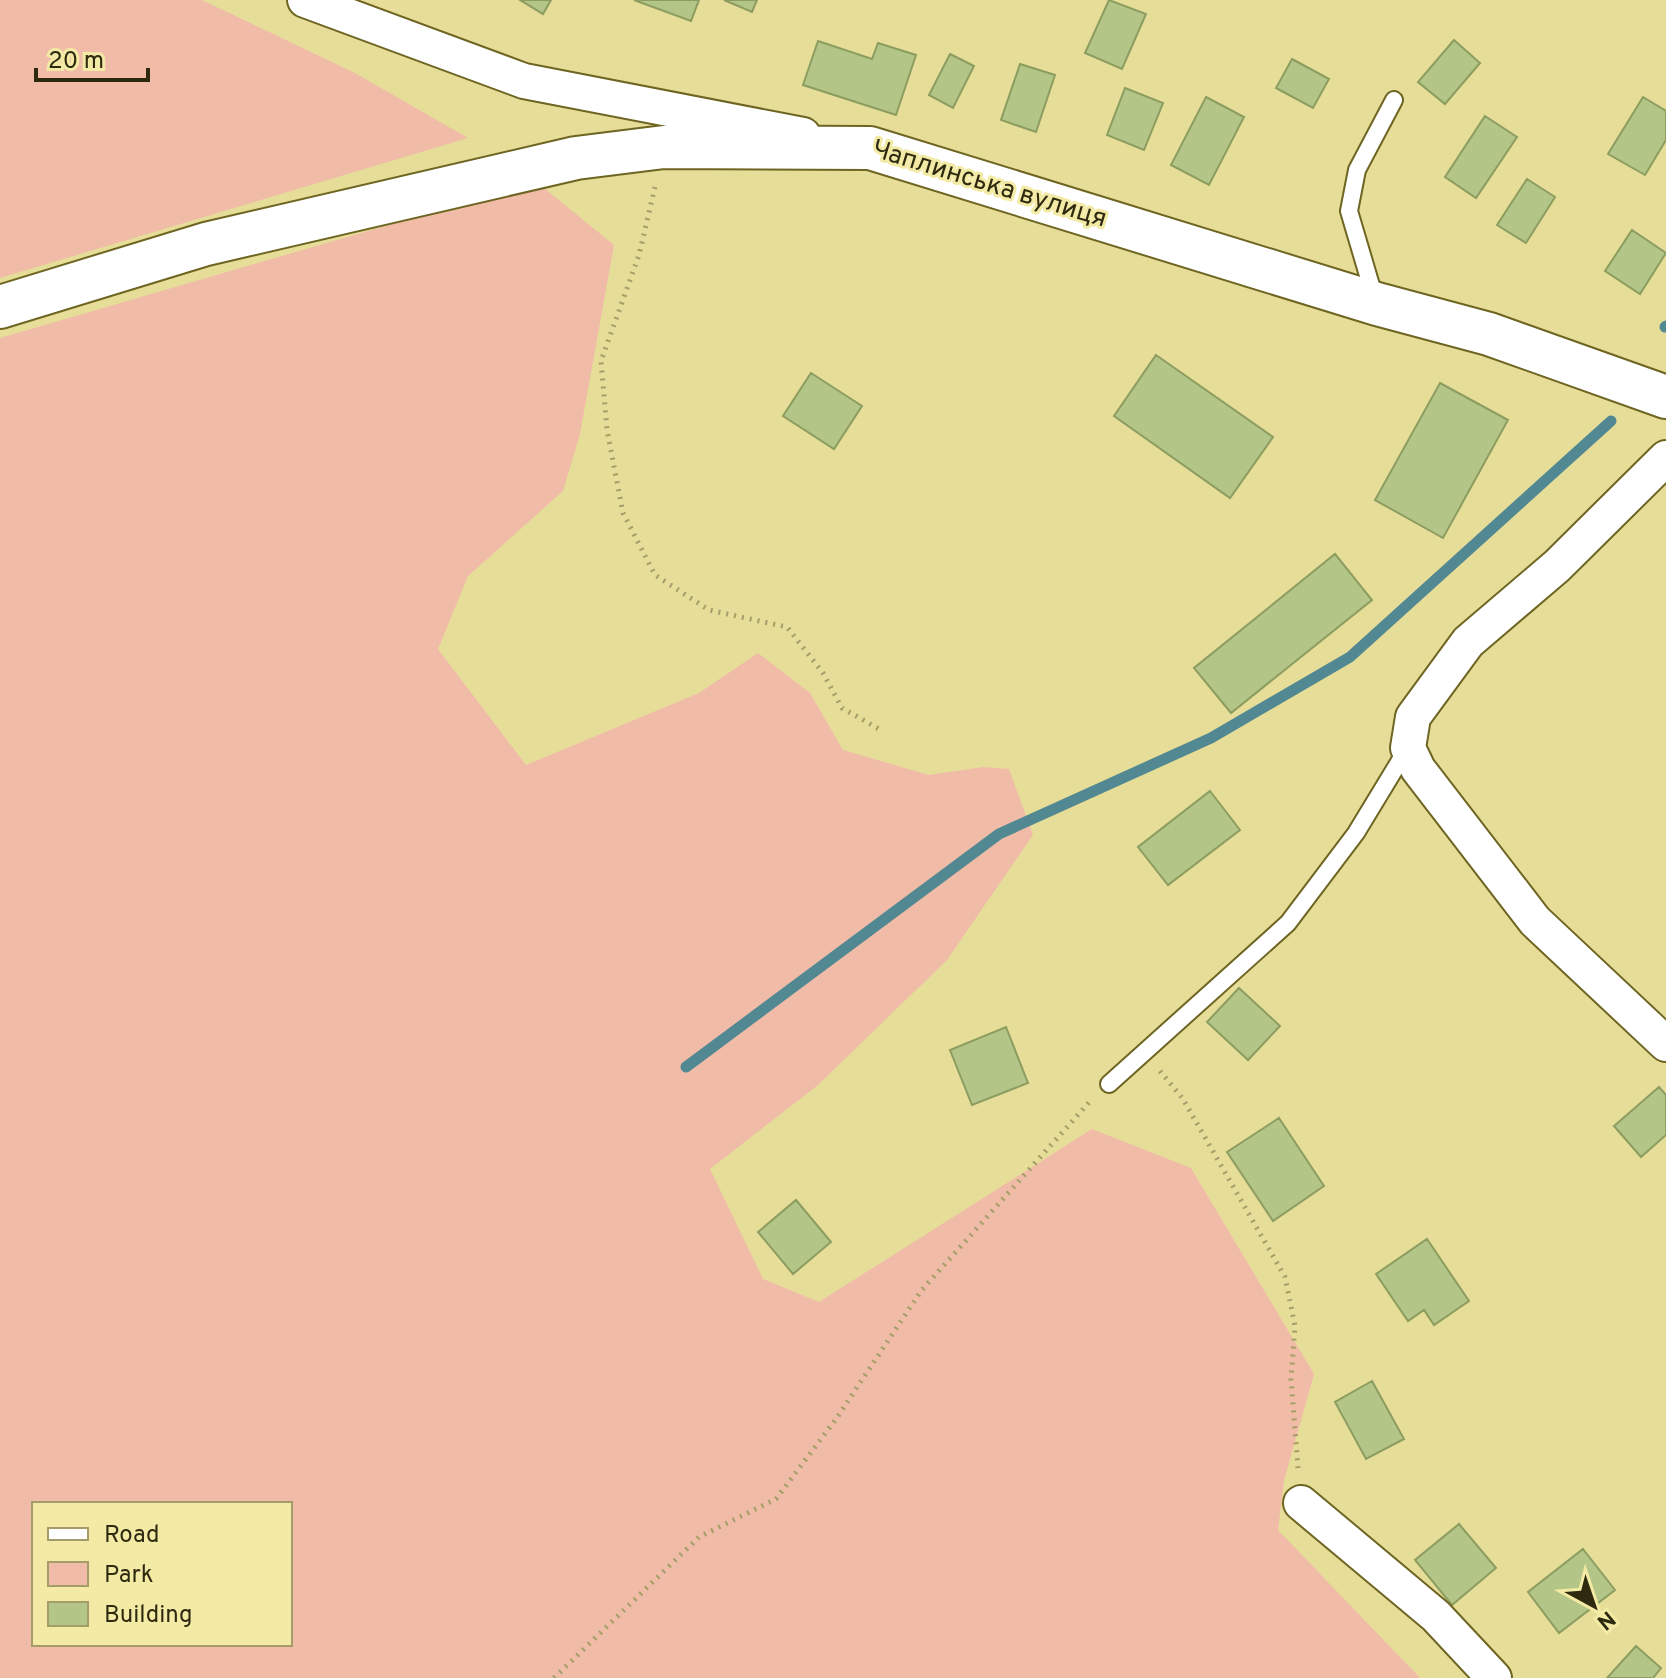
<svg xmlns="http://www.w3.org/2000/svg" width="1666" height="1678" font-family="Overpass,sans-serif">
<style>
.green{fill:#f0bca8;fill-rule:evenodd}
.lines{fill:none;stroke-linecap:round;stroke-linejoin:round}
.stream{stroke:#528891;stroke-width:11}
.building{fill:#b3c587;stroke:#8c9d5f;stroke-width:2}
.service-casing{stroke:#6e6522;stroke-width:20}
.minor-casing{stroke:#6e6522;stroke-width:38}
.tertiary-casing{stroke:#6e6522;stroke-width:46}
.path{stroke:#a59e68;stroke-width:5;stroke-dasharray:2 6;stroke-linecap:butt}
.service{stroke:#fff;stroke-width:16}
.minor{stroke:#fff;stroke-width:34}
.tertiary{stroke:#fff;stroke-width:42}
.labels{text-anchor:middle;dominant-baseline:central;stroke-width:6;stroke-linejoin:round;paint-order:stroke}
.street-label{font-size:26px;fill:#2e2a0f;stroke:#f3eaa6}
</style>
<rect width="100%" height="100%" fill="#e6dd99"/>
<path class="green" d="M0,0h202l153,73 113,65 -468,140z
M544,188l70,57 -34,189 -17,57 -95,85 -30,73 88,116 173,-72 59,-40 52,40 33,57 86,25 54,-8 26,2 24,66 -86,125 -129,125 -108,84 53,110 56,23 273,-173 99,39 123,206 -30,107 -6,49 142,148h-1420v-1340l416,-121zM34,1504h256v140h-256z"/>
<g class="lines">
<path class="stream" d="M1665,327l1,-1
M686,1067l313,-233 212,-96 139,-81 261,-236"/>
</g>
<path class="building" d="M520,0h31l-8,14z
M634,0h65l-8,21z
M724,0h33l-5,12z
M1109,0l37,14 -24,55 -37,-16z
M1454,40l26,23 -35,41 -27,-22z
M818,41l54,18 6,-16 38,12 -20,60 -93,-30z
M950,54l24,12 -21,42 -24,-13z
M1292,59l37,20 -16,29 -37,-20z
M1020,64l35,11 -19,57 -35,-12z
M1125,88l38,15 -19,47 -37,-15z
M1206,97l38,20 -35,68 -38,-20z
M1643,97l23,14v29l-21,35 -37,-21z
M1485,116l32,21 -41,61 -31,-21z
M1527,179l28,18 -29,46 -29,-18z
M1632,230l34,23 -26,41 -35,-23z
M1156,355l117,82 -43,61 -116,-82z
M811,373l51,33 -28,43 -51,-33z
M1440,383l68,37 -65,118 -68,-38z
M1335,554l37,46 -141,113 -37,-45z
M1210,791l30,39 -72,55 -30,-38z
M1239,988l41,38 -32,34 -41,-38z
M1006,1027l22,56 -56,22 -22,-55z
M1659,1087l7,8v40l-25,22 -27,-31z
M1279,1118l45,68 -51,35 -46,-69z
M796,1200l35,42 -38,32 -35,-42z
M1427,1239l42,62 -35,24 -10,-15 -16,11 -32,-47z
M1372,1381l32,58 -38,20 -31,-57z
M1459,1524l37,44 -44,37 -37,-45z
M1583,1549l32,41 -56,43 -31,-41z
M1636,1646l25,22 -8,10h-46z"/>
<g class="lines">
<defs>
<path id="service" d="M1375,299l-26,-88 8,-41 37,-70
M1109,1084l179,-161 68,-90 51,-84"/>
<path id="minor" d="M305,0l219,81 279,54
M1666,458l-109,108 -89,76 -55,75 -5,31 10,21 117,152 131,123
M1301,1503l135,113 58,62"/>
<path id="tertiary" d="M0,307l206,-63 370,-86 88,-11 206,1 507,156 112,30 177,63"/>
</defs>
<use href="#service" class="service-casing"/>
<use href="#minor" class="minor-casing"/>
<use href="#tertiary" class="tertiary-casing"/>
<path class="path" d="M655,187l-16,68 -38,106 6,69 16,83 32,62 54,35 78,17 36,46 19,35 37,21
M1160,1071l23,28 102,178 10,49 -4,53 7,89
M554,1678l145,-141 77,-38 60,-80 85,-128 171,-192"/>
<use href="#service" class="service"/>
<use href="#minor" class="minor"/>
<use href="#tertiary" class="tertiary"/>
</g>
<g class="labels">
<g class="street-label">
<text transform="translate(989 185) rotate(17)">Чаплинська вулиця</text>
</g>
</g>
<rect x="32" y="1502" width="260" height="144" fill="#f3eaa6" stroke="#a49d6a" stroke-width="2"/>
<rect x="48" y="1528" width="40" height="12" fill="#ffffff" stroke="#a49d6a" stroke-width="2"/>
<text x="104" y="1542" font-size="24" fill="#2e2a0f">Road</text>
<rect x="48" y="1562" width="40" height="24" fill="#f0bca8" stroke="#a49d6a" stroke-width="2"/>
<text x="104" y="1582" font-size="24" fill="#2e2a0f">Park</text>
<rect x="48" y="1602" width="40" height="24" fill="#b3c587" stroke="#a49d6a" stroke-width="2"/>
<text x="104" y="1622" font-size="24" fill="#2e2a0f">Building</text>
<g transform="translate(1594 1606) rotate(140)" stroke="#f3eaa6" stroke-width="6" paint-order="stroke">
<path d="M0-6L14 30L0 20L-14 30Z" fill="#2e2a0f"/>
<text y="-12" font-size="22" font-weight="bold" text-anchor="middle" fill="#2e2a0f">N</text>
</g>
<path d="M36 68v12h112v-12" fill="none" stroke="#2e2a0f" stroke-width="4"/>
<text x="48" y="68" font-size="24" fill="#2e2a0f" stroke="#f3eaa6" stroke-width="6" paint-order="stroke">20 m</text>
</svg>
